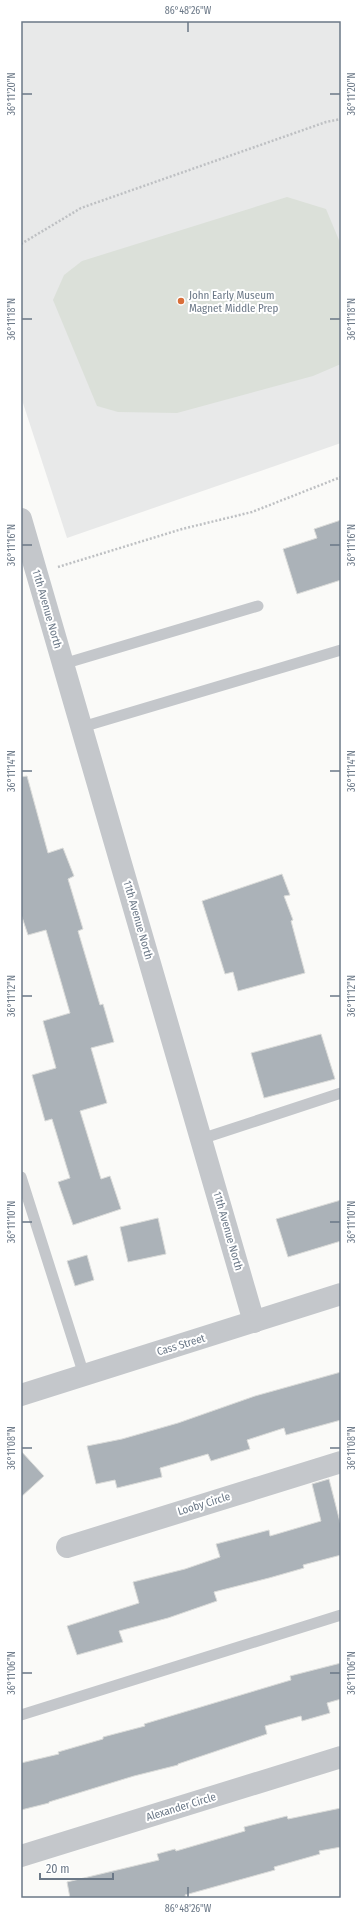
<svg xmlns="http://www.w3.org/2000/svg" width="362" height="1919" font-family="'Fira Sans Condensed',sans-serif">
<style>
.built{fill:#e8e9e9}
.green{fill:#dbe0d9}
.building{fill:#abb2b8;stroke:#dbdcda}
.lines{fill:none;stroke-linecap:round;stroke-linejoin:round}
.path{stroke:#bec0c3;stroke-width:2.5;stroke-dasharray:2 2;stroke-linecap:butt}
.service{stroke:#c4c7cb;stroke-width:11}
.minor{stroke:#c4c7cb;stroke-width:22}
.tertiary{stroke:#c4c7cb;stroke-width:22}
.ticks{fill:none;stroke:#6b7887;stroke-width:1.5}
.poi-dot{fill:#d96e39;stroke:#fff;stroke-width:1.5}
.labels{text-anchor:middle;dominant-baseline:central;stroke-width:4;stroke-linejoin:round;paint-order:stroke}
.poi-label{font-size:11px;fill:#6b7887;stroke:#fff;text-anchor:start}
.street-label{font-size:11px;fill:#6b7887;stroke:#fff}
.neatline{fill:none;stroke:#6b7887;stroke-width:1.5}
.ticks-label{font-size:10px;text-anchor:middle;fill:#6b7887}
</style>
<rect width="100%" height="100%" fill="#fafaf8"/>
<path class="built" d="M21,21h320v422l-274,95 -46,-141z"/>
<path class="green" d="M287,197l39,12 15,36v119l-28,12 -136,37 -59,-1 -21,-6 -44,-106 11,-25 18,-14z"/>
<path class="building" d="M341,520v60l-44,14 -14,-45 34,-11 -3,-9z
M27,776l21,77 15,-5 11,28 -6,3 15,50 -5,2 22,74 3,-1 11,38 -23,6 16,55 -27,8 21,68 9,-3 11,33 -48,16 -15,-43 12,-4 -18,-59 -7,2 -13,-46 24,-7 -13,-47 27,-8 -24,-83 -18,5 -7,-21v-137z
M282,874l8,21 -6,1 9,24 -2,1 14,52 -67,18 -5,-19 -8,2 -23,-73z
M321,1034l14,45 -71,19 -13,-45z
M341,1200v41l-53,16 -12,-38z
M158,1218l8,36 -38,8 -8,-35z
M87,1255l7,25 -19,6 -8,-25z
M341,1372v48l-55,15 -2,-7 -37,12 3,9 -39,12 -3,-7 -48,14 2,9 -45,11 -2,-8 -19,4 -9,-38 35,-7 56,-16 77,-27z
M21,1451l23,25 -23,21z
M329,1479l12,47v29l-38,10 1,3 -35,10 -55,14 3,9 -49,17 -49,13 4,11 -46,13 -10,-29 72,-23 -6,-21 52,-13 35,-12 -4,-13 53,-14 1,6 51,-15 -9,-37z
M341,1663v36l-14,4 3,10 -28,8 -1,-5 -36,10 2,8 -89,30v1l-44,11 -85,26v1l-28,7v-47l38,-9 -1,-2 45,-13v-2l42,-11 -1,-2 147,-44 -1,-4z
M341,1808v39l-22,4 1,3 -46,13 1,3 -90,25 1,3h-116l-3,-16 92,-22 -2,-6 18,-5 1,2 69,-20 -1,-4 43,-11 1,3z"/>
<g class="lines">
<path class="path" d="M21,244l60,-36 245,-86 15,-3
M58,567l124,-38 70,-17 89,-35"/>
<path class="service" d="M63,664l195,-58
M82,727l259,-77
M201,1139l140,-46
M21,1177l63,198
M21,1715l320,-100"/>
<path class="minor" d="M21,519l233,803
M67,1547l274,-85
M21,1856l320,-99"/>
<path class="tertiary" d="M21,1395l320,-101"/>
</g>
<path class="ticks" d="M188,22v10M22,94h10M330,94h10M22,319h10M330,319h10M22,545h10M330,545h10M22,771h10M330,771h10M22,996h10M330,996h10M22,1222h10M330,1222h10M22,1448h10M330,1448h10M22,1673h10M330,1673h10M188,1887v10"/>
<circle class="poi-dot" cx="181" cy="301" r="4"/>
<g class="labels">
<g class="poi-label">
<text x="189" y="295">John Early Museum<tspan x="189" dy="13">Magnet Middle Prep</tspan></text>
</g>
<g class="street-label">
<text transform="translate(47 609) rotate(74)">11th Avenue North</text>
<text transform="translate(138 920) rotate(74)">11th Avenue North</text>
<text transform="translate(228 1231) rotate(74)">11th Avenue North</text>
<text transform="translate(181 1345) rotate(-17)">Cass Street</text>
<text transform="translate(204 1504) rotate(-17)">Looby Circle</text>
<text transform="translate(181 1807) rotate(-17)">Alexander Circle</text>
</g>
</g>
<rect width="362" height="1919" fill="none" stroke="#ffffff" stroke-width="44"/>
<path d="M40 1873v6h73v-6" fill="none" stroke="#6b7887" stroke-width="2"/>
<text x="46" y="1873" font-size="12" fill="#6b7887" stroke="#ffffff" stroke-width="3" paint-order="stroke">20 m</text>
<rect x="22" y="22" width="318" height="1875" class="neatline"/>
<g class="ticks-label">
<text x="188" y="14">86°48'26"W</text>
<text transform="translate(11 94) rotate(-90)" y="4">36°11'20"N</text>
<text transform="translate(351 94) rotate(-90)" y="4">36°11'20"N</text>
<text transform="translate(11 319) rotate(-90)" y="4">36°11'18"N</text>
<text transform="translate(351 319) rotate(-90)" y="4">36°11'18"N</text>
<text transform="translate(11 545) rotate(-90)" y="4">36°11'16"N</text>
<text transform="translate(351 545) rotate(-90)" y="4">36°11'16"N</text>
<text transform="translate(11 771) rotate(-90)" y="4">36°11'14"N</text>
<text transform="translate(351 771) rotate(-90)" y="4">36°11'14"N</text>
<text transform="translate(11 996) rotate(-90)" y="4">36°11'12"N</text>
<text transform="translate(351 996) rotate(-90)" y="4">36°11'12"N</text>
<text transform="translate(11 1222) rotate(-90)" y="4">36°11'10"N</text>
<text transform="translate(351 1222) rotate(-90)" y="4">36°11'10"N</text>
<text transform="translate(11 1448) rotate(-90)" y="4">36°11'08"N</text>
<text transform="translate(351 1448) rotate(-90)" y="4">36°11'08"N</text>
<text transform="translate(11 1673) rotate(-90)" y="4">36°11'06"N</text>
<text transform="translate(351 1673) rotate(-90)" y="4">36°11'06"N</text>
<text x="188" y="1912">86°48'26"W</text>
</g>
</svg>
